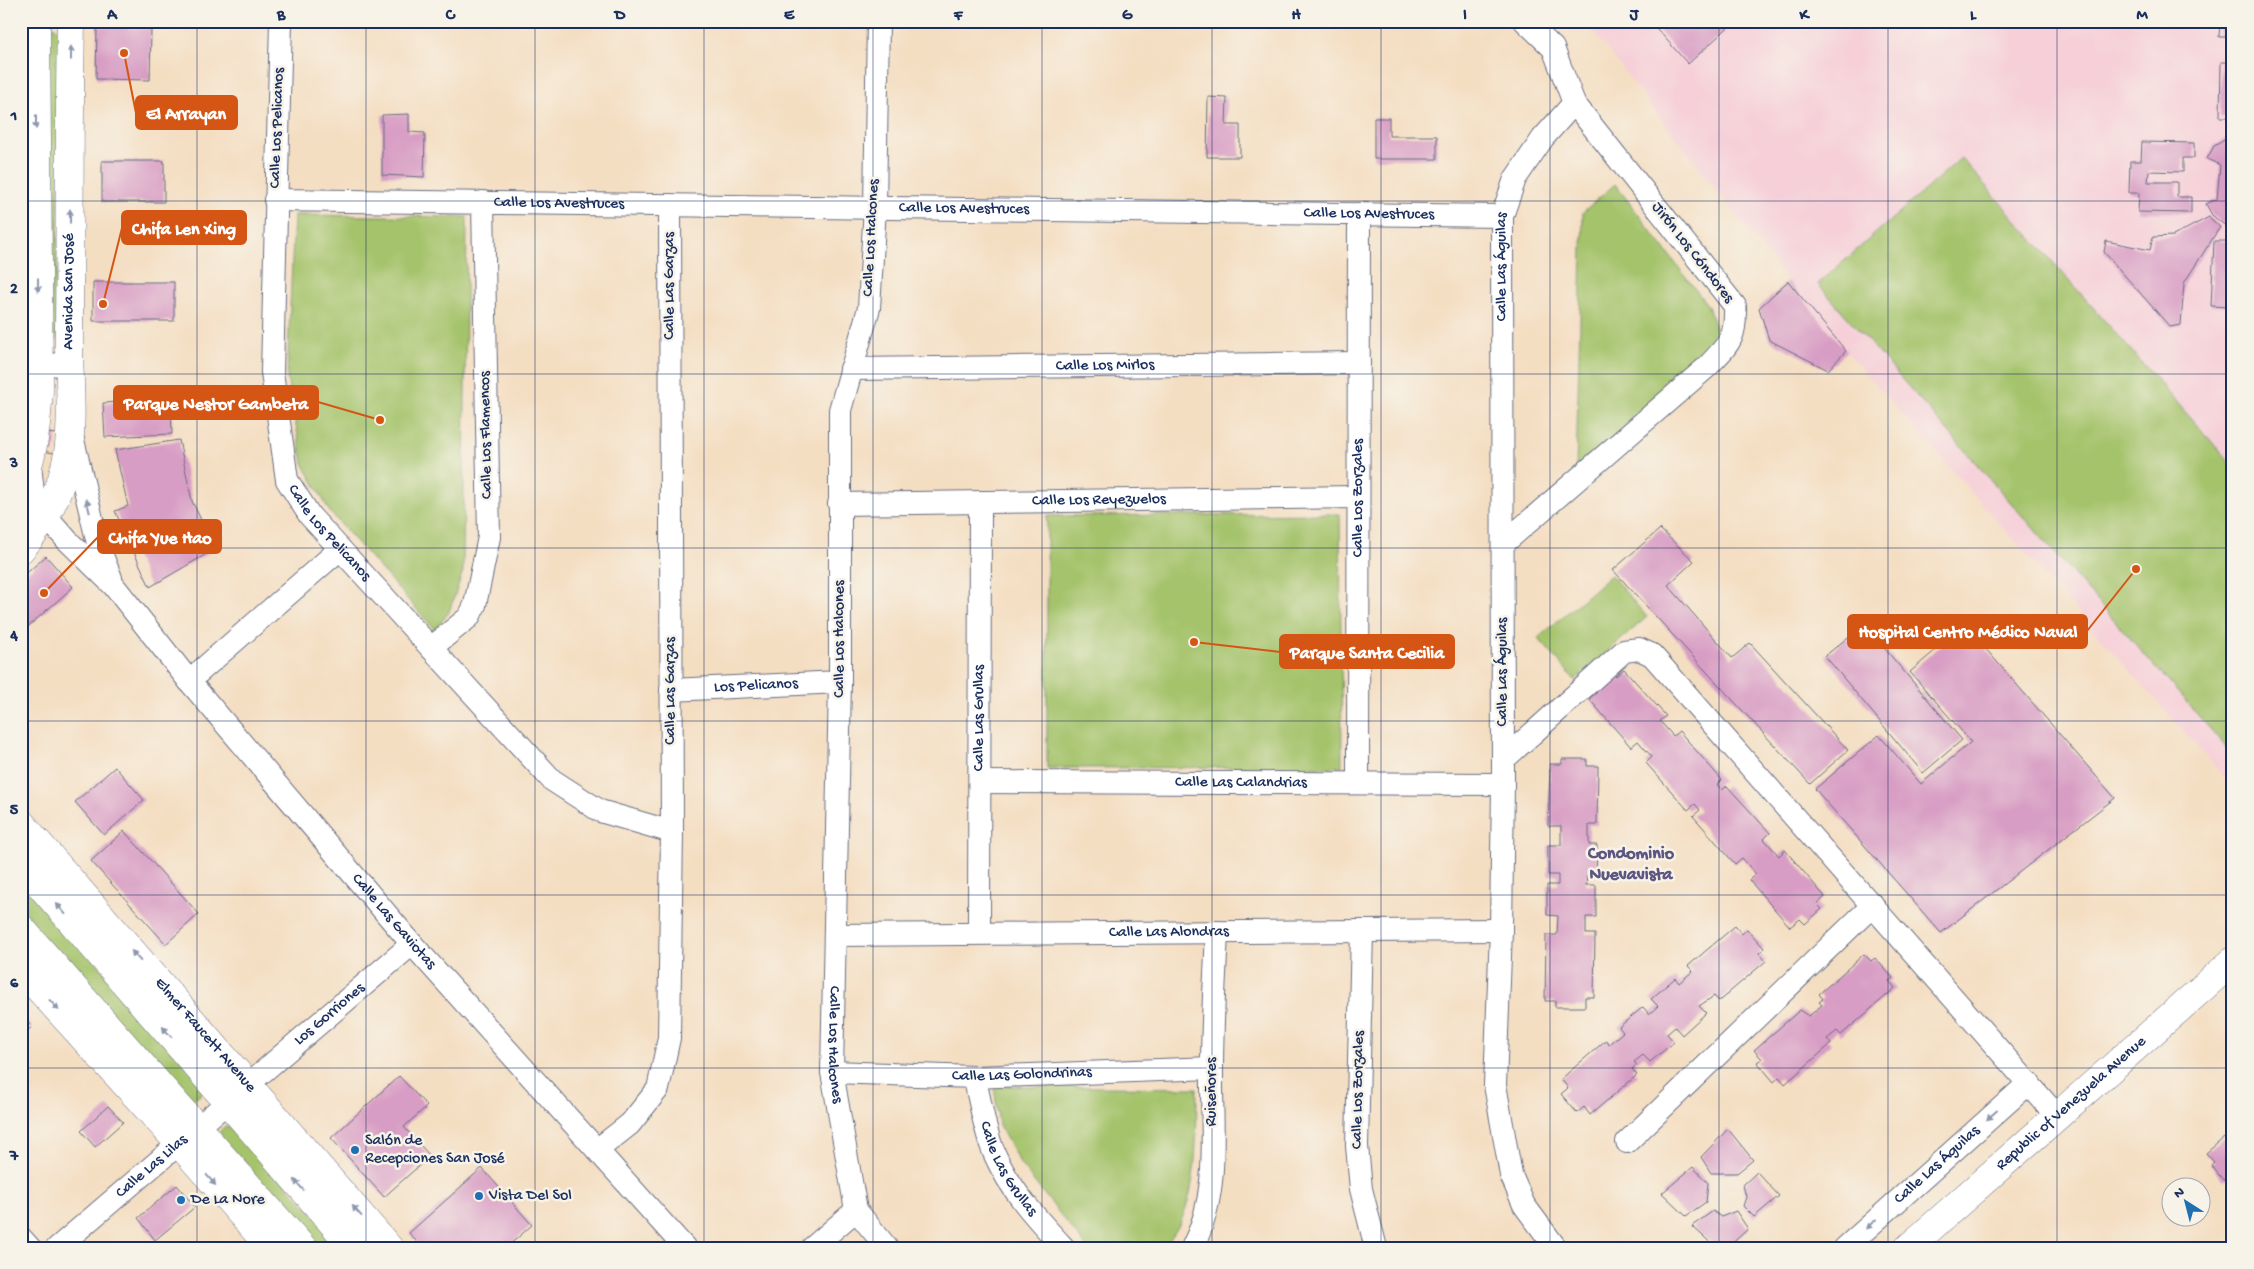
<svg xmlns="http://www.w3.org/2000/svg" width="2254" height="1269" font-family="'Gochi Hand',sans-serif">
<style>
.built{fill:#f6cfd8}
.green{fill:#a4c36a;stroke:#607964}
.building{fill:#d89dc4}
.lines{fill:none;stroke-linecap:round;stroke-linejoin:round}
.minor-casing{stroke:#676c81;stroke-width:24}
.tertiary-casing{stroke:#676c81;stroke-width:29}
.secondary-casing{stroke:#676c81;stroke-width:29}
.primary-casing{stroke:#676c81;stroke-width:29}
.minor{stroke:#fff;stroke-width:22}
.tertiary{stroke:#fff;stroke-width:28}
.secondary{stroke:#fff;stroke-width:28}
.primary{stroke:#fff;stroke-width:28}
.oneway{fill:#8d97ae}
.grid{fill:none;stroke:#1b2f5e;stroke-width:1;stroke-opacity:0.55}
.poi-dot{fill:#1f6fb2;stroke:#f7f3e8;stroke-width:2}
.labels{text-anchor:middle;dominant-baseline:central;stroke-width:5;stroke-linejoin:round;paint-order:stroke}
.street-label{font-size:16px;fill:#1b2f5e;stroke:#f7f3e8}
.poi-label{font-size:16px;fill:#1b2f5e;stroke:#f7f3e8;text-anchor:start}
.neighbourhood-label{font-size:18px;font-weight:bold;fill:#5d5682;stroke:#f7f3e8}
.leader{fill:none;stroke:#d45514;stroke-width:2}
.callout-dot{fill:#d45514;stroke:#f7f3e8;stroke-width:2}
.callout{fill:#d45514;stroke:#d45514;stroke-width:2}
.callout-label{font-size:18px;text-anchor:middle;font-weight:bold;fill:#fff}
.neatline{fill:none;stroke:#1b2f5e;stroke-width:2}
.grid-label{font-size:16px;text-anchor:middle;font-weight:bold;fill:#1b2f5e}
</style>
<rect width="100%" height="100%" fill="#f7f3e8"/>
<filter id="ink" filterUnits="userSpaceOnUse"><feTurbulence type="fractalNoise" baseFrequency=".02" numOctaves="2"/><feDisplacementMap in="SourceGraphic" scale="10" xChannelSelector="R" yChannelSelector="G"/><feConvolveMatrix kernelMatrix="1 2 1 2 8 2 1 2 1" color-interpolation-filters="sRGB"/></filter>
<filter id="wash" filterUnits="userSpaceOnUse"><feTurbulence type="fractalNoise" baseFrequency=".0096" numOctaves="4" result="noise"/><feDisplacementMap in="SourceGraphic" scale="20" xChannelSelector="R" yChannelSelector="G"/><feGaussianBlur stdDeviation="1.12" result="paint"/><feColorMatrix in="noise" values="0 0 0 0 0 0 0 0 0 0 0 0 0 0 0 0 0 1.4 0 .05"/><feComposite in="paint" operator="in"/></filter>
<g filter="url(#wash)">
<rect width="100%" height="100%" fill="#f4dec2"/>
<path class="built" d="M1585,21h648v766l-387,-436 -58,-70z"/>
<path class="green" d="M54,26l7,9 -5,305 -4,5 -7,-310z
M21,28l5,6 -5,229z
M1961,158l272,308v289l-415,-471z
M1615,184l93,122 8,25 -11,24 -129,114 7,-257z
M294,215l173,2 -4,354 -14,41 -14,18 -105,-118 -27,-49 -16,-86z
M28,489l7,24 -14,15v-27z
M1340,514l2,253 -295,1v-252z
M1611,575l36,42 -72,63 -37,-42z
M21,876l186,213 -21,18 -165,-188z
M994,1086l203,2c-1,44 2,96 -18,137 -4,8 -10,15 -15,23h-77l-66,-83 -22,-40z
M225,1126l9,2 111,120h-38l-90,-114z"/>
<g id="blocks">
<path class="building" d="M1650,21h85l-47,43z
M2220,21h13v16h-14z
M97,27l54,1 -1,52 -54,-1z
M2221,62h12v55h-13z
M1208,97l19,1 -1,27h14v32h-33z
M409,114v18l16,1 -1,44 -42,-2v-60z
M1374,118h15v18h48v23h-63z
M2233,135v97l-21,-17 -6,-11 11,-5 3,-34 -13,-6 7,-13z
M2142,142l52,1v15h-11v14l-34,-1 -1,11h29v15h14v16l-53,-1 1,-19h-10l1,-32h11z
M102,161h62v41h-62z
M2209,217l11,10 -36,56 -3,42 -11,2 -66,-75 2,-11 44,9 3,-13 20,-1z
M2214,241h14v7h5v69l-5,-1v-9l-17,-1z
M1788,281l58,70 -18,19 -59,-30 -10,-32z
M93,282h81v39h-81z
M171,399l1,35 -67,3 -2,-34z
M44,433l13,1 -3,19 -12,-2z
M179,440l13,61 23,48 -65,38 -35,-76 13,-5 -13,-56z
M1660,529l34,32 -26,24 64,73 18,-15 98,107 -38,34 -197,-214z
M46,556l27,31 -52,46v-55z
M1864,624l98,116 -39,33 -98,-117z
M1965,625l150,173 -174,135 -126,-144 64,-54 42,49 50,-42 -61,-70z
M1624,669l42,47 -6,5 13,15 6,-5 43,49 -5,5 5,5 5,-4 43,47 -6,6 15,17 6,-6 40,47 -8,7 5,5 -17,15 -5,-5 -10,8 -41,-47 7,-6 -14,-16 -7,6 -42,-48 7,-6 -5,-6 -7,6 -42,-47 6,-6 -14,-16 -7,6 -42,-48 8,-7 -5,-5 19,-16 5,5z
M1562,759h25v7h11l-1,59h-8v20h8l-1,31h-9l-1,9h10v32h-10v17h9l-1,63h-9v10h-30v-6h-10l1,-66h11l1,-19 -11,-1v-30h11v-10h-10v-30h13v-19h-13l2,-62h12z
M115,767l29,33 -40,35 -29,-33z
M124,831l75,83 -33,30 -75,-83z
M1735,926l7,8 5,-5 17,19 -5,5 7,8 -47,40 -5,-5 -15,10 7,7 -24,22 -7,-8 -8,7 7,8 -24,20 -7,-7 -9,7 3,3 -5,4 5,6 -47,40 -6,-8 -7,6 -16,-19 7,-6 -7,-9 45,-39 3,4 14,-12 -4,-5 24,-20 6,7 9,-8 -7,-7 24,-21 4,5 14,-12 -5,-5z
M1864,954l7,7 4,-3 18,20 -4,3 6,7 -54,47 -4,-4 -10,8 4,5 -46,40 -6,-7 -5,5 -17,-20 5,-3 -8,-9 46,-40 9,6 13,-11 -3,-3 4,-3 -4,-5z
M21,1015l11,12 -11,9z
M399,1076l28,30 -23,21 26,29 -46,41 -53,-59z
M108,1106l15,16 -28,25 -14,-16z
M1728,1129l25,31 -16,13h-26l-10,-16z
M2224,1138l5,6 4,-3v45l-7,-8 -3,2 -12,-15 3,-3 -8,-9z
M1693,1167l15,16 -2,19 -20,14 -24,-23z
M482,1168l50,57 -26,23h-84l-13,-15z
M1757,1172l22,24 -25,21 -11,-11 3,-9 -3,-12z
M177,1185l18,22 -40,33 -17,-22z
M1713,1211l8,6 15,-6 12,18 -21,19 -12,-1 -23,-21z"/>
</g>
</g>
<g filter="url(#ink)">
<use href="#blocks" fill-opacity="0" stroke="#676c81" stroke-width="1"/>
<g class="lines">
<defs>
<g id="minor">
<path id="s1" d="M281,21l-9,351 15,108 23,36 242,264 48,31 72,21"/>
<path id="s2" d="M878,21l-3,186 -6,101 -29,102v272l-8,390 24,138 31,38"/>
<path id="s3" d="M275,200l1227,16"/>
<path d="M21,363l47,2"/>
<path id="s4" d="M851,369l508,-6"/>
<path d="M73,440l26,108 12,30"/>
<path id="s5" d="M30,465l3,27 13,24 21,24 47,46 75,95 223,263 273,304"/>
<path id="s6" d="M839,504l519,-7"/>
<path d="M1503,544l204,-177c22,-24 29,-26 28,-61l-161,-203 -21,-55 -28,-27"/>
<path d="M431,648l38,-31 6,-12 14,-68 -6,-335"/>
<path d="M189,681l151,-132"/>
<path id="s7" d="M671,690l169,-8"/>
<path d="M1503,760l121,-109 15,-2 13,6 405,461"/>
<path id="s8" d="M980,782l523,2"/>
<path id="s9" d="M1358,783l1,-569"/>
<path d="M1362,931l-5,215 4,43 15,59"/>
<path id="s10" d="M979,933l1,-431"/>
<path id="s11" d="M835,935l666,-5"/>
<path id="s12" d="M832,1072l142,5 238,-9"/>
<path id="s13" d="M974,1077c7,25 10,54 21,78 16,36 42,64 69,93"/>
<path d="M1627,1142l246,-237"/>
<path d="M597,1150l33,-26 28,-35 11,-51 3,-206 -2,-627"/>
<path d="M21,1238l9,10"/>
<path id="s14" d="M57,1248l355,-304"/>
<path d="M812,1248l44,-38"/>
<path d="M1192,1248c29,-55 19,-119 20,-179 0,-46 3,-91 5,-137"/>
<path id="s15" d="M1556,1248l-32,-43 -13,-30 -16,-90 6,-155 2,-146 -1,-568 13,-37 28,-41 31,-35"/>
<path id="s16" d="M1845,1248l184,-165"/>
</g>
<g id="tertiary">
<path d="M21,484c14,-30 15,-60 18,-93l-3,-370"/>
<path id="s17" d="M21,549c22,-24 38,-53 45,-86 9,-39 2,-91 3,-132 1,-103 0,-206 2,-310"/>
</g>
<g id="secondary">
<path id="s18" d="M21,823l368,425"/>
<path d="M21,969l158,174 92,105"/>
</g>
<g id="primary">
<path d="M21,863l333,385"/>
<path d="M21,928l282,320"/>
<path id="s19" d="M1908,1248l325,-287"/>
</g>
</defs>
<use href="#minor" class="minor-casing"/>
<use href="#tertiary" class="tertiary-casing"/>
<use href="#secondary" class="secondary-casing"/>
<use href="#primary" class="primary-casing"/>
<use href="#minor" class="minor"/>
<use href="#tertiary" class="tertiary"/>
<use href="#secondary" class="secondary"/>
<use href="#primary" class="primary"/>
</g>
<defs><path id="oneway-solid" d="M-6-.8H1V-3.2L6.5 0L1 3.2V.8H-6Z" transform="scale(1.25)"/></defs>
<g class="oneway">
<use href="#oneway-solid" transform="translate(71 53) rotate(-90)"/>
<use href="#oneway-solid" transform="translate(36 122) rotate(90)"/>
<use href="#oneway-solid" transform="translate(70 216) rotate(-90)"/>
<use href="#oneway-solid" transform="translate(38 285) rotate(90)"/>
<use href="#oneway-solid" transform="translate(88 506) rotate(-104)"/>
<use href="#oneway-solid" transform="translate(61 909) rotate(-131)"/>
<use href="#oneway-solid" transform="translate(136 956) rotate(-131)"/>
<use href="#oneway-solid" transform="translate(54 1005) rotate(48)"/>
<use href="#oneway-solid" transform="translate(167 1032) rotate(-131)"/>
<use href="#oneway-solid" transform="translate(1992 1115) rotate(138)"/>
<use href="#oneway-solid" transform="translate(211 1180) rotate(49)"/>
<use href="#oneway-solid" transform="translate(299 1185) rotate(-131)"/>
<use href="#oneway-solid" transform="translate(357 1211) rotate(-131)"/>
<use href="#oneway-solid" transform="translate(1871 1224) rotate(138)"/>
</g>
</g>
<path class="grid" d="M197,21v1227M366,21v1227M535,21v1227M704,21v1227M873,21v1227M1042,21v1227M1212,21v1227M1381,21v1227M1550,21v1227M1719,21v1227M1888,21v1227M2057,21v1227M21,201h2212M21,374h2212M21,548h2212M21,721h2212M21,895h2212M21,1068h2212"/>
<g class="poi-dot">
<circle cx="355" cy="1150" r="5"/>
<circle cx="479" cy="1196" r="5"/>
<circle cx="181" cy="1200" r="5"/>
</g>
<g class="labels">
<g class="street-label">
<text transform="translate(278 128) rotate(-88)">Calle Los Pelicanos</text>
<text stroke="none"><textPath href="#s3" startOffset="284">Calle Los Avestruces</textPath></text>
<text stroke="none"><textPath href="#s3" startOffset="689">Calle Los Avestruces</textPath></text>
<text stroke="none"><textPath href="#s3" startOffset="1094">Calle Los Avestruces</textPath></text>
<text transform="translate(872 238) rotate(-87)">Calle Los Halcones</text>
<text transform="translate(1692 253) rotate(52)">Jirón Los Cóndores</text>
<text stroke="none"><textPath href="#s15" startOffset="996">Calle Las Águilas</textPath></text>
<text transform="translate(670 286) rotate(-90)">Calle Las Garzas</text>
<text stroke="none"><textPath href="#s17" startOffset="270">Avenida San José</textPath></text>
<text stroke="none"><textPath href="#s4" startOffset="254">Calle Los Mirlos</textPath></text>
<text transform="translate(487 435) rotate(-91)">Calle Los Flamencos</text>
<text stroke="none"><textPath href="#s9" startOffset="285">Calle Los Zorzales</textPath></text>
<text stroke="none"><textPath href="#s6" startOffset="260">Calle Los Reyezuelos</textPath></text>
<text stroke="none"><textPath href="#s1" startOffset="528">Calle Los Pelicanos</textPath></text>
<text transform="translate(840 639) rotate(-90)">Calle Los Halcones</text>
<text transform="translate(1503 672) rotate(-90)">Calle Las Águilas</text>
<text stroke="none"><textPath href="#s7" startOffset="85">Los Pelicanos</textPath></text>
<text transform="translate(671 691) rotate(-90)">Calle Las Garzas</text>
<text stroke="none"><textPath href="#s10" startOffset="215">Calle Las Grullas</textPath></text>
<text stroke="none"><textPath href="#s8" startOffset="261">Calle Las Calandrias</textPath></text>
<text stroke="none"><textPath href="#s5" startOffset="589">Calle Las Gaviotas</textPath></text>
<text stroke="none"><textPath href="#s11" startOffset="334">Calle Las Alondras</textPath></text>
<text stroke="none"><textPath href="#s14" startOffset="359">Los Gorriones</textPath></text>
<text stroke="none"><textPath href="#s18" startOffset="281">Elmer Faucett Avenue</textPath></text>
<text stroke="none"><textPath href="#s2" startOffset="1028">Calle Los Halcones</textPath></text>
<text stroke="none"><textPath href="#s12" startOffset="190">Calle Las Golondrinas</textPath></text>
<text transform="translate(1359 1090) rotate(-89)">Calle Los Zorzales</text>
<text transform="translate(1212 1092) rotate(-90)">Ruiseñores</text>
<text stroke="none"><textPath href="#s19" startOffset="218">Republic of Venezuela Avenue</textPath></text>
<text stroke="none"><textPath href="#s16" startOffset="124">Calle Las Águilas</textPath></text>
<text stroke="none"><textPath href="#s14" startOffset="125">Calle Las Lilas</textPath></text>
<text stroke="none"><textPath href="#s13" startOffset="99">Calle Las Grullas</textPath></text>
</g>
<g class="poi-label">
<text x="365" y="1141">Salón de<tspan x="365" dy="18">Recepciones San José</tspan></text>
<text x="489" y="1196">Vista Del Sol</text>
<text x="191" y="1200">De La Nore</text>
</g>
<g class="neighbourhood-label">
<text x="1631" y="854">Condominio<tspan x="1631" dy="21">Nuevavista</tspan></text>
</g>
</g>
<path class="leader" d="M124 53L136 113M103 304L122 228M380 420L318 402M44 593L98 537M2136 569L2087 631M1194 642L1280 652"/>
<g class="callout-dot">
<circle cx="124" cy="53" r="5"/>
<circle cx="103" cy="304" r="5"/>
<circle cx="380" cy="420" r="5"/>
<circle cx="44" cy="593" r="5"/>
<circle cx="2136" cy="569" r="5"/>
<circle cx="1194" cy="642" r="5"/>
</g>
<g class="callout">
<rect x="136" y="96" width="101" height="33" rx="5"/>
<rect x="122" y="211" width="124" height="33" rx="5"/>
<rect x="114" y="386" width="204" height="33" rx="5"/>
<rect x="98" y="520" width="123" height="33" rx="5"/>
<rect x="1848" y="615" width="239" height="33" rx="5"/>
<rect x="1280" y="635" width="174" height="33" rx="5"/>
</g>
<g class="callout-label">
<text x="186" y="119">El Arrayan</text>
<text x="184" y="234">Chifa Len Xing</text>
<text x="216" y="409">Parque Nestor Gambeta</text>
<text x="160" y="543">Chifa Yue Hao</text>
<text x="1968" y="637">Hospital Centro Médico Naval</text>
<text x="1367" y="658">Parque Santa Cecilia</text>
</g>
<rect width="2254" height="1269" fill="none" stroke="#f7f3e8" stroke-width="55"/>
<g transform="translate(2186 1202) rotate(324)"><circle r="24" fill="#f7f3e8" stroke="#9fa5b1"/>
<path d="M0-4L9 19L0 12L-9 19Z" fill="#1f6fb2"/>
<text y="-8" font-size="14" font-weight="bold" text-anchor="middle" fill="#1b2f5e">N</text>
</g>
<rect x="28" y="28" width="2198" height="1214" class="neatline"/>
<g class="grid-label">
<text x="112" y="19">A</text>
<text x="281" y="19">B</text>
<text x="450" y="19">C</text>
<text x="620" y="19">D</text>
<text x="789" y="19">E</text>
<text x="958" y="19">F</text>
<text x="1127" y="19">G</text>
<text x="1296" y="19">H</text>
<text x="1465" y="19">I</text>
<text x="1634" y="19">J</text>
<text x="1804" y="19">K</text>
<text x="1973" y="19">L</text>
<text x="2142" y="19">M</text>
<text x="14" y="120">1</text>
<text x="14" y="293">2</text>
<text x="14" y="467">3</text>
<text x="14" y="640">4</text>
<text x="14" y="814">5</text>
<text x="14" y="987">6</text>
<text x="14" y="1160">7</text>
</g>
</svg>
